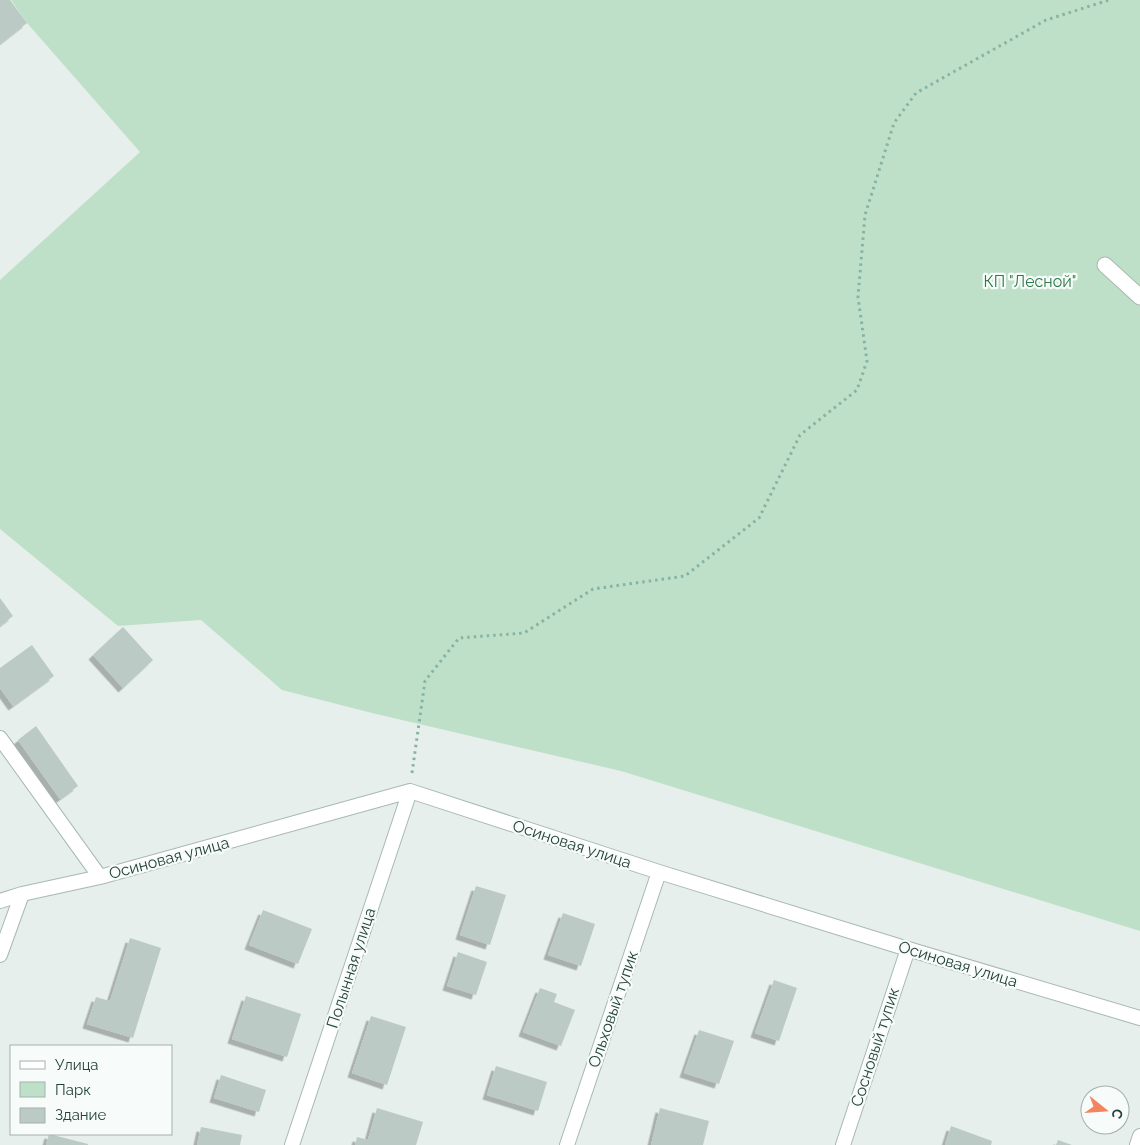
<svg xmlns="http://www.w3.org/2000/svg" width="1140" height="1145" font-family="Raleway,sans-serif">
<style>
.green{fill:#bfe0c8}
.building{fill:#bbcac4;filter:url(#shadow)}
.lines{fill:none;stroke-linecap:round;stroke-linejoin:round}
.service-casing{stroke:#a8b8b2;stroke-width:16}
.minor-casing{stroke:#a8b8b2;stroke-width:17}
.path{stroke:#86b3a5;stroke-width:3;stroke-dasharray:2.5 4;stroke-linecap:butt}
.service{stroke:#fff;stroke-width:14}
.minor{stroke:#fff;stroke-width:15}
.labels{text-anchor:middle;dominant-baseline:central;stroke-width:4.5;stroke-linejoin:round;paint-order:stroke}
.park-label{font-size:16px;fill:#2d7a4b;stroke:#f7fbf9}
.street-label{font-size:16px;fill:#24423a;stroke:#f7fbf9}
</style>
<defs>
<filter id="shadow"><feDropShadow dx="-4.5" dy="4.5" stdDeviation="0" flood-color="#0004"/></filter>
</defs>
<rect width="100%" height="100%" fill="#e6efeb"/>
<path class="green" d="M11,0h1129v931l-519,-160 -249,-58 -90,-23 -81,-70 -83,6 -118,-97v-249l140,-128 -113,-129z"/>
<path class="building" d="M0,0h10l17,23 -27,21z
M0,598l13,18 -13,10z
M123,627l30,33 -30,28 -30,-33z
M32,645l22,31 -41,30 -13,-18v-20z
M36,726l42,60 -18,13 -42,-59z
M476,886l30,9 -16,50 -30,-10z
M263,910l49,19 -14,35 -49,-19z
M563,913l32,11 -14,42 -33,-11z
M130,938l31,10 -28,90 -46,-14 9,-27 14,4z
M458,952l29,10 -11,33 -29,-9z
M774,980l23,8 -18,53 -24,-8z
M540,988l17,6 -3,8 21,8 -14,36 -38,-14z
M246,996l55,18 -14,43 -55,-18z
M371,1016l35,11 -19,58 -35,-12z
M699,1030l35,11 -15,43 -35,-11z
M496,1066l51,16 -9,29 -51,-16z
M221,1075l45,15 -7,22 -45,-14z
M377,1108l46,14 -7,23h-61l2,-8 11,3z
M660,1108l49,13 -6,24h-52z
M951,1126l41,15 -1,4h-46z
M201,1127l41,8 -2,10h-43z
M49,1134l39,10v1h-42z
M1058,1140l14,5h-16z"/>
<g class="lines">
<defs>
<path id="service" d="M0,738l100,139
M0,901l22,-7 78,-17 310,-86 249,81 249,77 232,69
M0,955l22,-61
M292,1145l118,-354
M567,1145l92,-273
M843,1145l65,-196
M1137,1145l3,-9"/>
<path id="minor" d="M1105,265l35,32"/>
</defs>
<use href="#service" class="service-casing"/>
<use href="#minor" class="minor-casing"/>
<path class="path" d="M412,773l13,-92 34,-43 65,-5 69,-44 92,-13 74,-58 41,-83 57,-45 10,-29 -9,-64 7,-82 29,-92 22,-30 130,-73 63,-20"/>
<use href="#service" class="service"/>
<use href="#minor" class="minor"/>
</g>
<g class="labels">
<g class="park-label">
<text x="1030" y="281">КП "Лесной"</text>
</g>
<g class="street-label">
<text transform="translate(572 844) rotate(18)">Осиновая улица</text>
<text transform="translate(169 858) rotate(-15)">Осиновая улица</text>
<text transform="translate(958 964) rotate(17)">Осиновая улица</text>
<text transform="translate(351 968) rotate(-72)">Полынная улица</text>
<text transform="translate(613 1009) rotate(-71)">Ольховый тупик</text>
<text transform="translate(875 1047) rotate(-72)">Сосновый тупик</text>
</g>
</g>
<rect x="10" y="1045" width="162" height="90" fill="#f7fbf9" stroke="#a3b1ad"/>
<rect x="20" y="1061" width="25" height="8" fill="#ffffff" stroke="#a3b1ad"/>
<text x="55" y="1070" font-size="15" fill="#24423a">Улица</text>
<rect x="20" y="1082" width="25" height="15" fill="#bfe0c8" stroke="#a3b1ad"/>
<text x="55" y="1095" font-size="15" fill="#24423a">Парк</text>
<rect x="20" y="1108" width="25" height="15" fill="#bbcac4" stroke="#a3b1ad"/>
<text x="55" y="1120" font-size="15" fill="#24423a">Здание</text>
<g transform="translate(1105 1110) rotate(107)"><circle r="24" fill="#f7fbf9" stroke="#a3b1ad"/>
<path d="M0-4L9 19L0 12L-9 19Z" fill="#f4845f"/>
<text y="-8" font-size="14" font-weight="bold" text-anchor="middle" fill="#24423a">С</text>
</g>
</svg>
